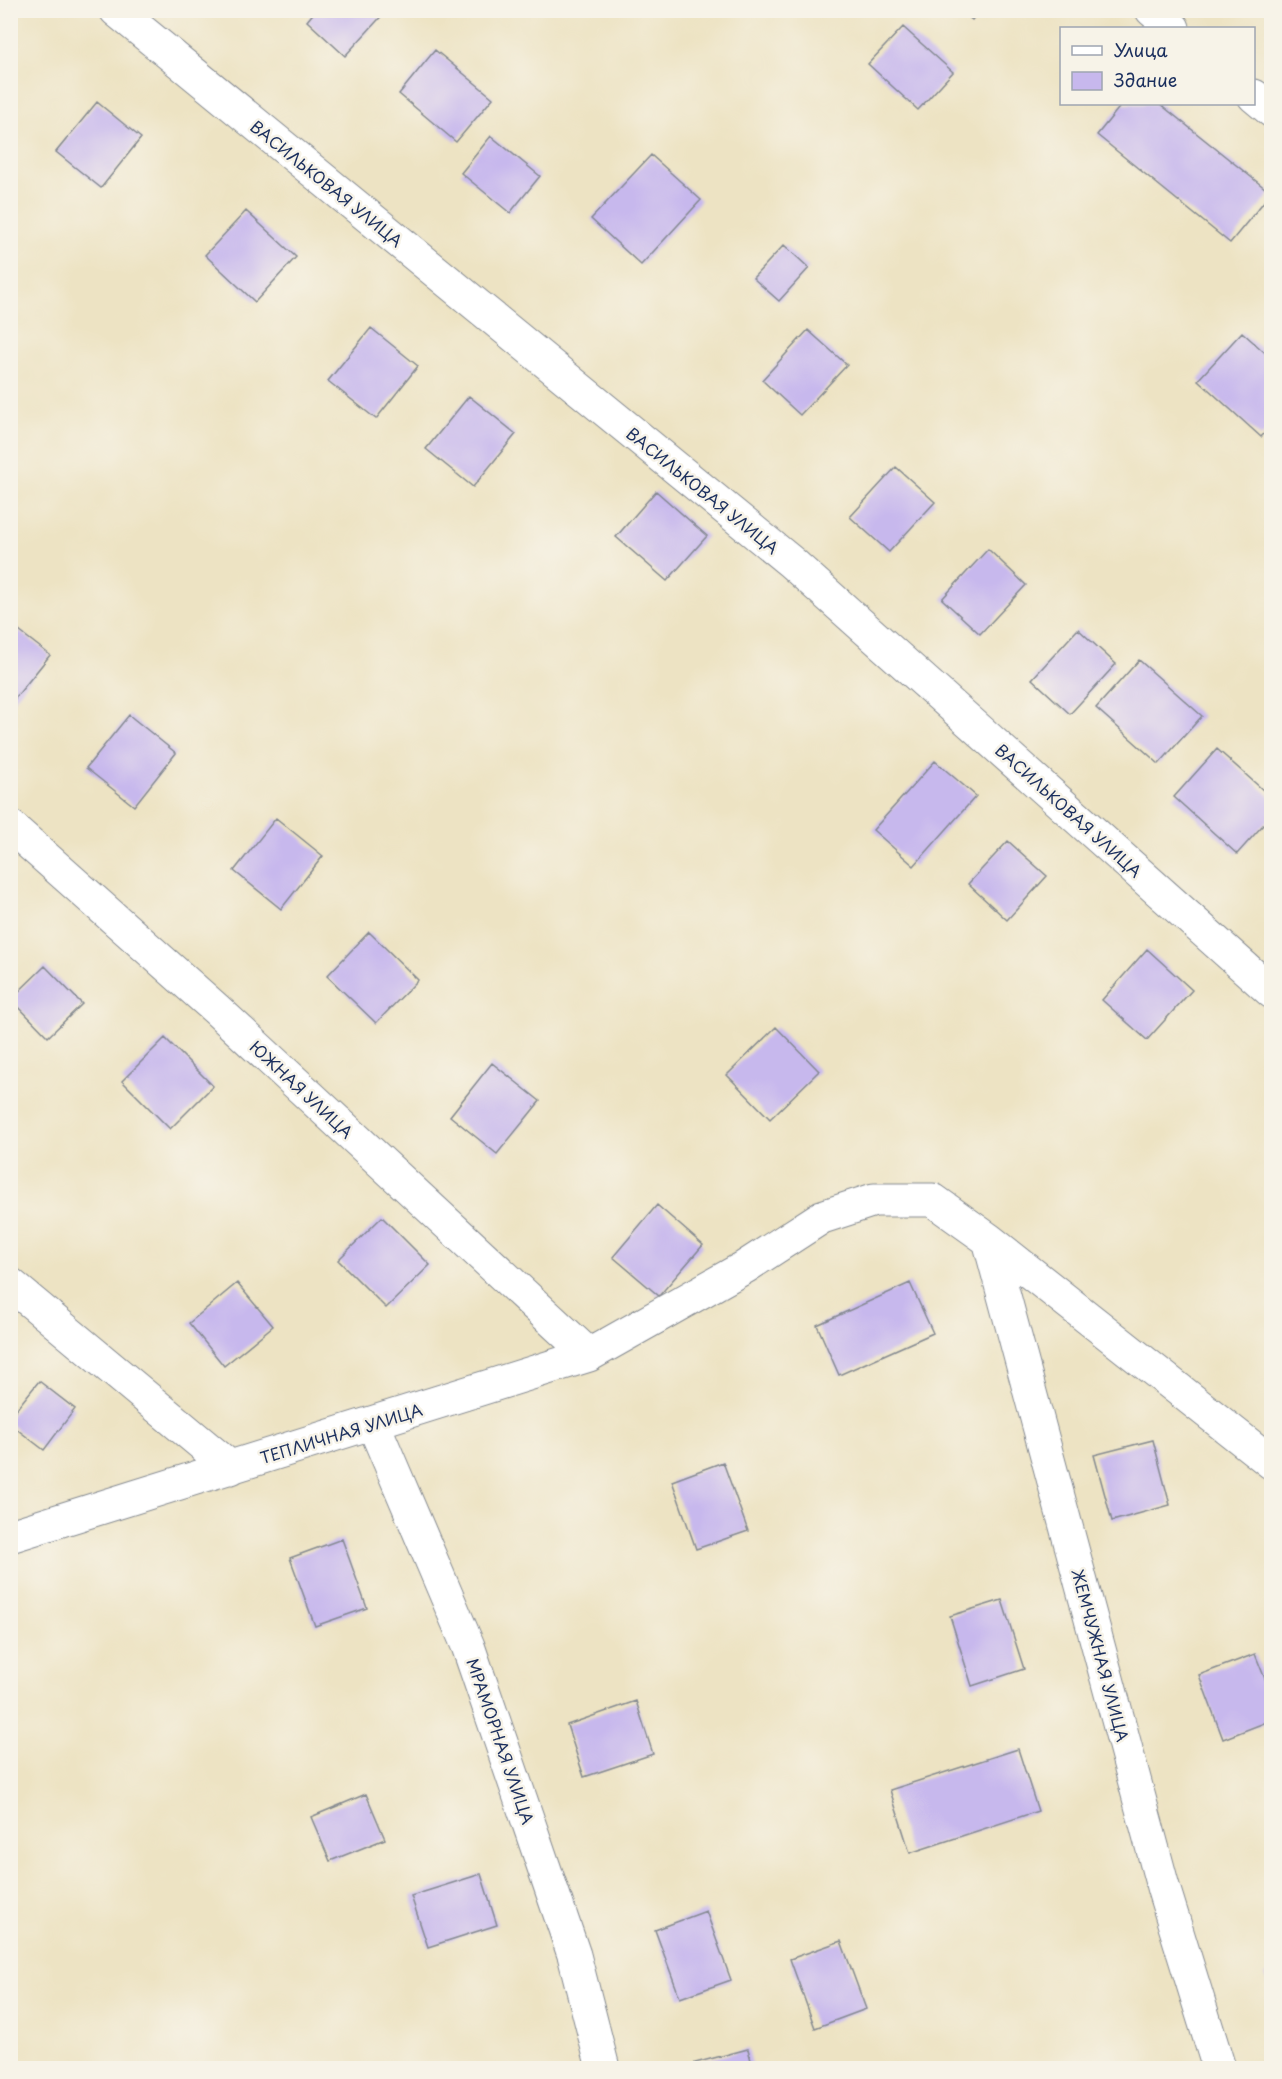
<svg xmlns="http://www.w3.org/2000/svg" width="1282" height="2079" font-family="'Playpen Sans',sans-serif">
<style>
.building{fill:#c7b8ed}
.lines{fill:none;stroke-linecap:round;stroke-linejoin:round}
.minor-casing{stroke:#848990;stroke-width:35}
.minor{stroke:#fff;stroke-width:33}
.labels{text-anchor:middle;dominant-baseline:central;stroke-width:5;stroke-linejoin:round;paint-order:stroke}
.street-label{font-size:16px;fill:#1b2f5e;stroke:#f7f3e8}
</style>
<rect width="100%" height="100%" fill="#f7f3e8"/>
<filter id="ink" filterUnits="userSpaceOnUse"><feTurbulence type="fractalNoise" baseFrequency=".0167" numOctaves="2"/><feDisplacementMap in="SourceGraphic" scale="12" xChannelSelector="R" yChannelSelector="G"/><feConvolveMatrix kernelMatrix="1 2 1 2 8 2 1 2 1" color-interpolation-filters="sRGB"/></filter>
<filter id="wash" filterUnits="userSpaceOnUse"><feTurbulence type="fractalNoise" baseFrequency=".008" numOctaves="4" result="noise"/><feDisplacementMap in="SourceGraphic" scale="24" xChannelSelector="R" yChannelSelector="G"/><feGaussianBlur stdDeviation="1.35" result="paint"/><feColorMatrix in="noise" values="0 0 0 0 0 0 0 0 0 0 0 0 0 0 0 0 0 1.4 0 .05"/><feComposite in="paint" operator="in"/></filter>
<g filter="url(#wash)">
<rect width="100%" height="100%" fill="#ede3c3"/>
<g id="blocks">
<path class="building" d="M316,10h71l-42,46 -38,-35z
M960,10h20l-8,10z
M903,27l50,45 -35,38 -50,-46z
M435,50l58,48 -37,44 -57,-48z
M97,102l44,36 -40,50 -45,-36z
M1122,104h38l111,89 -41,50 -133,-108z
M491,136l49,40 -30,37 -49,-40z
M651,155l50,45 -60,65 -50,-46z
M246,211l50,46 -41,45 -50,-47z
M784,245l25,23 -30,33 -26,-23z
M371,328l47,38 -42,53 -48,-38z
M808,330l39,35 -47,50 -38,-35z
M1242,332l30,27v66l-11,12 -63,-57z
M469,396l47,38 -43,53 -47,-38z
M896,467l39,35 -46,50 -39,-35z
M656,491l51,45 -40,45 -51,-44z
M988,549l38,36 -46,49 -38,-35z
M10,624l40,31 -38,47 -2,-1z
M1078,629l38,35 -46,50 -38,-35z
M1139,660l63,56 -43,48 -63,-56z
M129,715l47,38 -42,53 -48,-38z
M1217,749l55,49v17l-35,39 -63,-57z
M935,761l41,35 -62,70 -41,-36z
M276,818l47,38 -42,53 -47,-38z
M1008,841l39,35 -40,44 -39,-36z
M369,932l49,48 -42,43 -49,-47z
M1147,949l45,41 -45,50 -45,-40z
M45,966l37,38 -34,33 -37,-38z
M776,1027l43,44 -49,48 -43,-44z
M165,1038l48,48 -43,43 -48,-48z
M492,1063l48,38 -43,53 -47,-38z
M657,1205l46,40 -44,51 -46,-39z
M382,1217l48,48 -44,43 -48,-48z
M237,1283l36,43 -49,40 -35,-43z
M910,1283l23,50 -94,42 -22,-50z
M39,1381l36,28 -31,41 -34,-26v-7z
M1153,1440l17,65 -58,16 -18,-66z
M723,1462l25,69 -52,18 -24,-68z
M342,1539l25,69 -52,18 -25,-68z
M1002,1600l22,69 -52,17 -22,-70z
M1255,1654l17,42v24l-49,19 -24,-64z
M636,1701l17,53 -69,23 -17,-52z
M1018,1749l20,62 -128,42 -20,-63z
M366,1794l19,45 -55,22 -19,-44z
M481,1874l16,51 -69,22 -17,-51z
M706,1911l25,69 -51,18 -25,-68z
M841,1941l25,68 -51,19 -25,-69z
M1272,1973v19h-1l-6,-17z
M748,2049l5,19h-57l-1,-5z"/>
</g>
</g>
<g filter="url(#ink)">
<use href="#blocks" fill-opacity="0" stroke="#848990" stroke-width="1.5"/>
<g class="lines">
<defs>
<path id="minor" d="M116,10l675,552 481,430
M1152,10l21,18
M1254,96l18,15
M10,826l206,183 373,346
M989,1240l174,647 56,181
M10,1284l221,184
M373,1423l95,223 106,309 29,113
M10,1536l579,-181 156,-88 77,-50 52,-17h59l56,40 283,223"/>
</defs>
<use href="#minor" class="minor-casing"/>
<use href="#minor" class="minor"/>
</g>
</g>
<g class="labels">
<g class="street-label">
<text transform="translate(327 183) rotate(39)">ВАСИЛЬКОВАЯ УЛИЦА</text>
<text transform="translate(703 490) rotate(39)">ВАСИЛЬКОВАЯ УЛИЦА</text>
<text transform="translate(1069 810) rotate(42)">ВАСИЛЬКОВАЯ УЛИЦА</text>
<text transform="translate(302 1089) rotate(43)">ЮЖНАЯ УЛИЦА</text>
<text transform="translate(341 1433) rotate(-17)">ТЕПЛИЧНАЯ УЛИЦА</text>
<text transform="translate(1101 1655) rotate(75)">ЖЕМЧУЖНАЯ УЛИЦА</text>
<text transform="translate(501 1741) rotate(71)">МРАМОРНАЯ УЛИЦА</text>
</g>
</g>
<rect width="1282" height="2079" fill="none" stroke="#f7f3e8" stroke-width="36"/>
<rect x="1060" y="27" width="195" height="78" fill="#f7f3e8" stroke="#9fa5b1" stroke-width="1.5"/>
<rect x="1072" y="46" width="30" height="9" fill="#ffffff" stroke="#9fa5b1" stroke-width="1.5"/>
<text x="1114" y="57" font-size="18" fill="#1b2f5e">Улица</text>
<rect x="1072" y="72" width="30" height="18" fill="#c7b8ed" stroke="#9fa5b1" stroke-width="1.5"/>
<text x="1114" y="87" font-size="18" fill="#1b2f5e">Здание</text>
</svg>
